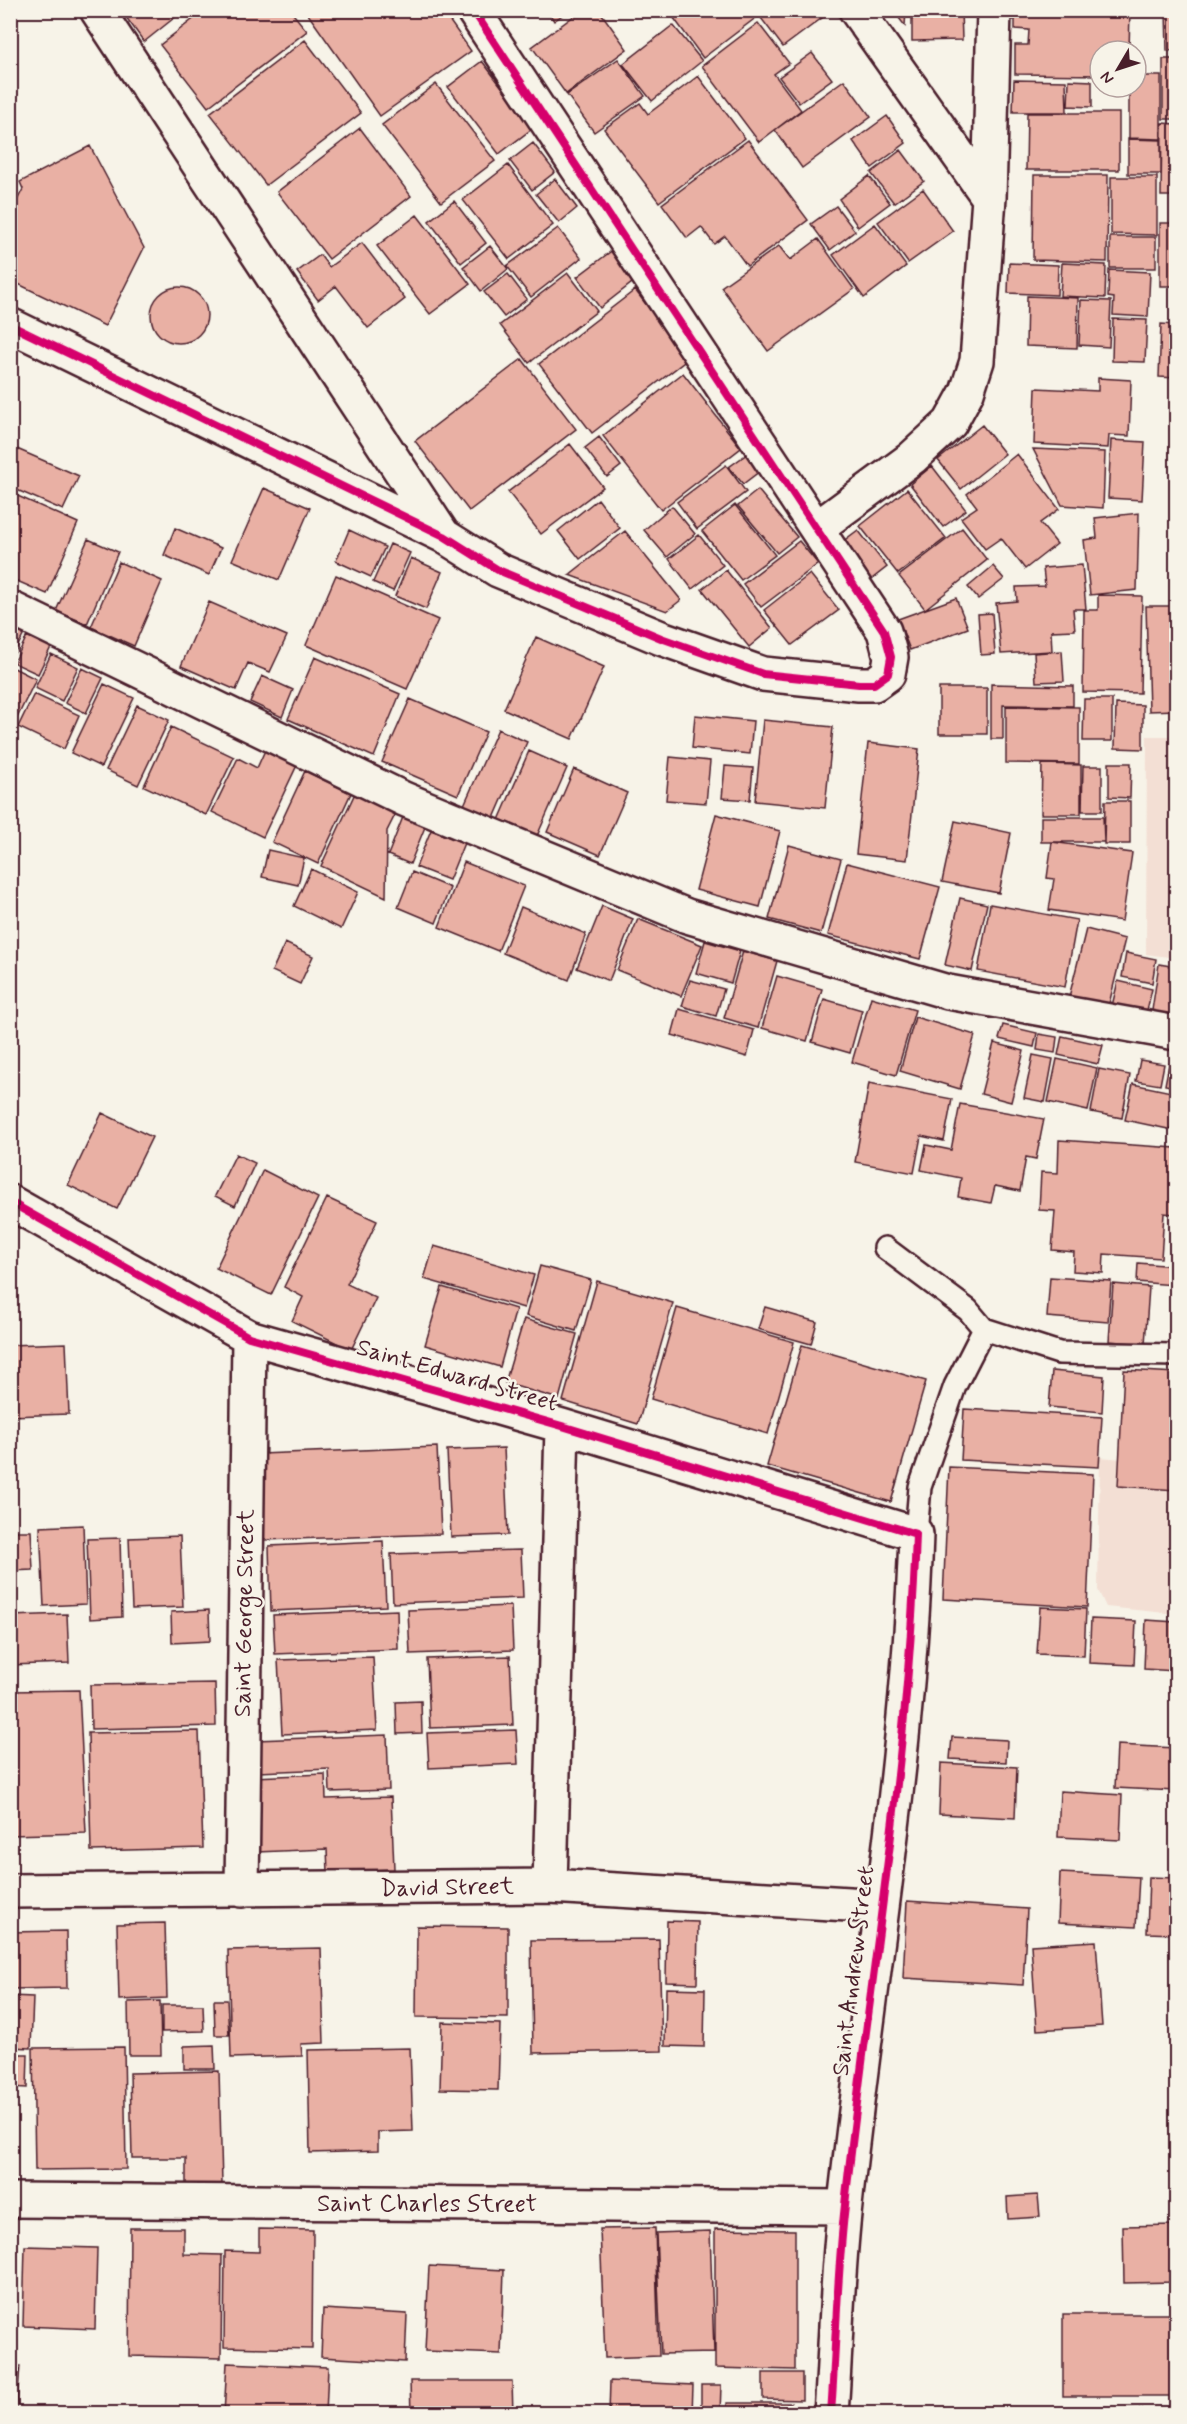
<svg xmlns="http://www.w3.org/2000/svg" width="1187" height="2424" font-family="Mynerve,sans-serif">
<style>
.built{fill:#f3dfd4}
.building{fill:#e9b0a4;stroke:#4a1f2b;stroke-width:1.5}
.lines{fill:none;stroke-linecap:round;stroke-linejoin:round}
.service-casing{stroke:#4a1f2b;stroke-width:26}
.minor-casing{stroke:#4a1f2b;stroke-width:38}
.service{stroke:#f7f3e8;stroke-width:21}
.minor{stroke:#f7f3e8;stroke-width:33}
.cycleway-casing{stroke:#f7f3e8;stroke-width:11}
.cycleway{stroke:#d6006c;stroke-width:8}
.labels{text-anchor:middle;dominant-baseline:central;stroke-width:5;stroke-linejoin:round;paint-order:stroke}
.street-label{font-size:24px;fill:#4a1f2b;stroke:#f7f3e8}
</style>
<rect width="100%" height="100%" fill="#f7f3e8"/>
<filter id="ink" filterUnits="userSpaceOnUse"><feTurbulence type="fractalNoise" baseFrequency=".0167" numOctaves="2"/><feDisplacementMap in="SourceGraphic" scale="12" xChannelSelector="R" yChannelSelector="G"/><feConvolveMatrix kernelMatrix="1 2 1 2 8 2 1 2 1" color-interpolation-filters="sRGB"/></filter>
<g filter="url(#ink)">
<path class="built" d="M1147,736h29v222l-30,-4z
M1123,1376l53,2v236l-70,-7 -8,-17 2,-133 22,2z"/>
<path class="building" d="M121,10h63l-40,32z
M205,10h85l17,21 -99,76 -48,-62z
M305,10h137l29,41 -91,65z
M547,10h22l-15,11z
M582,10h17l28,39 -61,45 -34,-47z
M668,10h98l-63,48z
M771,10h58l1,2 -47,35 -22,-29z
M893,10h13l-1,16z
M912,10h49l1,30 -50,1z
M1015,10h115l-1,41h-29v24l-85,-1v-29h13l1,-15 -14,-1z
M1166,10h10v40l-9,1z
M758,23l31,40 -15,11 27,36 -42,32 -57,-76z
M673,25l29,36 -50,40 -29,-37z
M305,40l56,73 -95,72 -56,-72z
M812,53l20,26 -33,24 -20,-26z
M618,59l27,37 -51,36 -27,-37z
M1163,59h13v60h-13z
M482,61l51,67 -34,26 -51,-67z
M698,76l47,62 -86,64 -55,-73 36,-26 8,11z
M1136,76h25v63l-32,-1v-51h7z
M844,80l27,37 -69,51 -27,-38z
M1014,80l52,1 1,31h-54z
M1069,80l23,1v26l-24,-1z
M436,84l59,77 -54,41 -59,-77z
M1027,113h92v57h-93z
M887,116l19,27 -34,25 -19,-27z
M1162,123l14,1v72h-15z
M360,128l51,68 -82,63 -52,-67z
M1128,139l33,1v34h-33z
M748,140l60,80 -61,46 -22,-30 -11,8 -13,-17 -14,11 -25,-34z
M533,143l22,29 -23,18 -22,-29z
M90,146l54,102 -39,78 -95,-46v-66l13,-25 -3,-7z
M901,150l23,31 -30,22 -23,-30z
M508,165l45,60 -44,34 -46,-59z
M1034,175h74l-1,87 -74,-2z
M869,176l21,27 -32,24 -19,-28z
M1111,177h46v58l-46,-1z
M555,179l22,29 -18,15 -23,-29z
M923,189l30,42 -45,32 -30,-41z
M454,201l32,42 -25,20 -32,-42z
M836,206l19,25 -25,19 -19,-26z
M417,215l53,69 -40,30 -53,-68z
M1160,223h16v63h-16z
M875,224l31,42 -42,32 -31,-43z
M558,228l23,30 -50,39 -24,-31z
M1110,237h46v31h-46z
M818,239l36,50 -86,62 -47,-64 58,-41 11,14z
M362,243l43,56 -37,29 -32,-42 -18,14 -21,-28 23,-17 9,12z
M490,246l18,23 -27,22 -18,-24z
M614,249l23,30 -37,29 -23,-31z
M1009,263l49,2 -1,30 -49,-2z
M1062,263l44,2 -1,33 -45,-2z
M1109,270l41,2 -2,45 -35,-2 1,-17 -6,-1z
M568,273l29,38 -68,52 -29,-38z
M508,274l19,25 -23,18 -20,-25z
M151 315a28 28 0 1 1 56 0a28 28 0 1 1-56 0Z
M635,290l53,69 -96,74 -53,-69z
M1027,296l51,2 -1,50 -51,-2z
M1081,300l30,1 -2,46 -30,-2z
M1176,314v64l-17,-1 2,-53 15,1z
M1113,319l34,1 -2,42 -33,-1z
M522,359l54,70 -107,82 -54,-70z
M683,373l58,75 -80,62 -58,-74z
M1098,378l33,2 -2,56 -20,-1 -1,13 -74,-4 2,-56 62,3z
M982,425l23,29 -44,35 -23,-29z
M599,437l22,29 -14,11 -22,-29z
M1111,440l34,2 -3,58 -34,-2z
M570,444l33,43 -62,47 -33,-42z
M10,446l69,30 -16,34 -53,-23z
M1033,449l72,3 -2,56 -41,-3z
M747,454l13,17 -17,13 -14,-17z
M1017,454l42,55 -19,14 17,21 -32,25 -24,-31 -16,11 -24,-31 16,-11 -10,-13z
M726,465l20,27 -49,37 -20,-27z
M932,466l34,44 -23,17 -33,-43z
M264,488l46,20 -31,72 -47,-20z
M907,489l39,49 -48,36 -38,-48z
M758,490l39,47 -20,16 -39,-47z
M11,493l67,30 -31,71 -37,-16z
M598,499l22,29 -40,31 -22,-28z
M735,505l40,50 -34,25 -39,-49z
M672,506l23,28 -28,23 -23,-27z
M1139,513l-2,77 -47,5 -6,-55 13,-2 -2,-20z
M175,528l46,20 -12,27 -45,-20z
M962,528l25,32 -62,49 -26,-33z
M349,530l36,17 -14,30 -35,-16z
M858,530l29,37 -19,15 -30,-37z
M625,531l56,69 -14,11 -98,-36z
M699,535l24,30 -31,24 -23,-30z
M88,539l30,13 -31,72 -31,-13z
M799,541l19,23 -57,43 -18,-23z
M390,544l20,9 -17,38 -20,-9z
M411,558l31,14 -16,37 -31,-13z
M119,562l43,19 -28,65 -43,-19z
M1082,565l4,44h-13l2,21 -24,1 1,20 -51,3 -5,-51 21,-2 -1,-14 29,-1 -2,-18z
M993,566l11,13 -26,20 -10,-12z
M726,570l46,58 -23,19 -47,-58z
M810,574l29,36 -47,35 -28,-35z
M336,575l102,45 -31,69 -101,-44z
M1098,595l44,1 -2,97 -57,-1 1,-82h14z
M956,598l12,30 -58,22 -12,-31z
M209,602l78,34 -17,36 -22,-9 -12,27 -55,-24z
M1146,606h30v104l-27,1z
M992,613l3,41 -14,1 -3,-41z
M10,625l15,7 -15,29z
M27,636l24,11 -13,27 -24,-11z
M536,637l68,30 -32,72 -68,-30z
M1062,651l2,30 -28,1 -2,-29z
M51,654l27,13 -16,34 -27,-13z
M315,657l85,37 -26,63 -86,-38z
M12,667l24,12 -22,45 -4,-2z
M82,668l21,10 -17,35 -21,-10z
M262,676l31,14 -11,27 -32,-15z
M104,684l30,14 -33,69 -30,-14z
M991,684l82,2v20l-70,-1v34h-12z
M939,688h48v46h-48z
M34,694l45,21 -15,34 -46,-22z
M410,699l76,33 -28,63 -76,-33z
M1084,699h28v42h-29z
M1116,704l27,1v44l-28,-1z
M137,705l32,15 -31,65 -32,-15z
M1006,706l73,1v57l-73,-1z
M695,715l58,6 -3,33 -58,-6z
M763,720l70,7 -8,81 -70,-7z
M171,727l63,30 -28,58 -62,-29z
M498,729l29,13 -33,76 -30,-13z
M868,743l51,6 -12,111 -51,-6z
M266,748l32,15 -35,74 -51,-25 26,-54 19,10z
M529,751l38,17 -30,68 -38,-16z
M670,757l40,4 -4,42 -40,-3z
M1109,763h22l-1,35 -21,-1z
M1042,764l39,1v49h-40z
M725,766l28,2 -3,32 -28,-2z
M1083,766h19v45h-20z
M574,769l53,24 -27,62 -53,-23z
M305,771l46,22 -33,71 -46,-22z
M356,791l41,20 -10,20 -1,66 -65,-31z
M1105,801h25v43h-26z
M716,814l64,17 -20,76 -64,-17z
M403,817l22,10 -15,37 -22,-9z
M1041,817h62l1,25h-63z
M955,821l56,12 -12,60 -57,-11z
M431,830l33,13 -15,37 -33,-13z
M1052,842l80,11 -10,68 -73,-11 5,-31 -7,-1z
M789,845l52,14 -20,74 -52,-14z
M268,850l36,8 -6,27 -36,-8z
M464,862l60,24 -26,65 -59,-24z
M847,863l93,24 -20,72 -92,-24z
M311,869l47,23 -17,37 -47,-23z
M412,872l38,16 -14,35 -38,-16z
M960,898l27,6 -15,67 -27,-6z
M990,904l87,16 -12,67 -87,-16z
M602,906l31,13 -24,62 -32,-13z
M521,907l65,27 -17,46 -66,-27z
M638,919l64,26 -21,51 -64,-26z
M1086,929l39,10 -18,73 -39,-11z
M705,941l35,10 -9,32 -35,-10z
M285,943l28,13 -13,28 -28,-13z
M743,951l34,10 -19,67 -34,-10z
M1126,953l30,6 -4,24 -30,-6z
M1159,964l17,3v53l-25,-3z
M777,976l45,13 -15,52 -45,-13z
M690,980l34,9 -8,27 -34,-10z
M1118,981l34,8 -7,30 -34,-9z
M871,997l44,13 -19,65 -44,-13z
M824,999l38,11 -12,43 -38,-11z
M679,1009l75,21 -7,27 -75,-22z
M915,1017l60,18 -15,54 -60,-18z
M1003,1025l34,8 -3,14 -35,-8z
M1039,1034l18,3 -2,16 -18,-3z
M1062,1036l41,9 -5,19 -40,-9z
M994,1043l30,8 -13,51 -30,-8z
M1033,1055l20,4 -8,43 -21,-4z
M1057,1059l40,9 -9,43 -40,-9z
M1140,1060l24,4 -4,21 -24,-4z
M1169,1064l7,2v21l-11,-2z
M1099,1069l31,6 -8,43 -31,-6z
M869,1083l83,16 -8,42 -23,-5 -7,37 -59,-11z
M1133,1084l43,9v17l-3,20 -48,-10z
M960,1104l84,15 -8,40 -10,-2 -6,34 -25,-5 -4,17 -33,-6 3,-19 -40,-8 5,-25 25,5z
M102,1113l50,24 -35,72 -49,-24z
M1059,1140l117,8 -2,66 -10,-1 -3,45 -57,-4 -1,19 -30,-2 1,-19 -22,-2 3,-39 -16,-1 2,-38 17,1z
M236,1154l19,9 -20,43 -20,-10z
M263,1170l55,28 -47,97 -55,-27z
M327,1198l50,23 -30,63 29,14 -25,52 -59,-29 11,-24 -19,-10z
M434,1246l100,29 -10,33 -100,-29z
M1138,1263l37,3 -1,19 -37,-3z
M540,1266l51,14 -15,51 -50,-15z
M1050,1277l61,4 -3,41 -61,-5z
M597,1281l76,22 -35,121 -75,-23z
M1113,1284l36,3 -4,57 -36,-3z
M442,1287l74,22 -16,58 -75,-22z
M765,1307l52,15 -6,22 -53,-15z
M677,1308l117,34 -26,92 -117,-35z
M524,1319l53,15 -18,65 -54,-16z
M66,1343l3,71 -59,2v-71z
M802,1345l124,36 -35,121 -124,-36z
M1124,1370l52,3v117l-58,-4z
M1052,1371l52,5 -2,36 -53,-5z
M964,1409l138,8 -3,50 -138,-7z
M437,1447l4,87 -177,6 -4,-86z
M504,1448l4,87 -57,2 -4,-87z
M949,1467l144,7 -6,133 -144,-8z
M83,1525l3,79 -42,2 -4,-79z
M10,1531h21l2,39 -23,1z
M180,1536l3,71 -51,2 -3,-71z
M120,1538l2,79 -32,2 -3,-80z
M383,1541l3,65 -115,5 -2,-65z
M521,1550l2,48 -130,5 -2,-49z
M511,1606l2,44 -103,4 -2,-44z
M1040,1607l46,2 -2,47 -47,-2z
M209,1610l1,31 -38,2 -1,-31z
M397,1610l1,39 -123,5 -2,-39z
M67,1614l2,49 -59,2v-49z
M1091,1619l45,2 -2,44 -45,-2z
M1146,1620l30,2v49l-32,-2z
M510,1656l3,69 -83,3 -3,-69z
M373,1657l4,73 -95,4 -4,-74z
M215,1683l1,43 -125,3 -1,-44z
M79,1690l7,143 -76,2v-144z
M421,1701l1,32 -25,1 -1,-32z
M516,1730l2,34 -89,4 -2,-35z
M199,1731l4,117 -112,3 -3,-118z
M387,1735l2,55 -59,2 -1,-23 -71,3 -2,-32z
M952,1737l55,3 -1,22 -56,-3z
M1117,1745l59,3v43l-61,-3z
M941,1763l76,4 -2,51 -76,-4z
M325,1774l1,25 65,-2 3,72 -66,3 -1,-23 -70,3 -3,-75z
M1060,1791l62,4 -2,45 -62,-3z
M1060,1873l79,4 -3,50 -78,-4z
M1149,1877l27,1v56l-29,-1z
M907,1901l120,8 -4,76 -120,-7z
M667,1921l31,1 -1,61 -31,-1z
M165,1923l2,75 -48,2 -2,-76z
M417,1926l91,1v91l-92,-1z
M66,1931l1,57 -57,1v-57z
M659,1939l3,112 -129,2 -2,-113z
M1096,1941l6,85 -65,4 -6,-85z
M321,1948l3,95 -23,1 1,12 -71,2 -3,-108z
M666,1988l39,1 -1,58 -39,-1z
M10,1996l23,1 -2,51 -21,-1z
M214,2000h13l2,35h-14z
M160,2001l1,54h-32l-1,-53z
M162,2005h41l1,26 -42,1z
M442,2022l58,2 -2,66 -58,-1z
M214,2045l1,24h-31v-23z
M124,2047l2,122 -91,1 -2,-122z
M410,2048l3,83 -35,1v19l-68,2 -2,-103z
M10,2054h18l-1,34 -17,-1z
M219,2071l3,113 -36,1v-27h-54l-2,-85z
M1038,2195l2,22 -32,2 -1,-22z
M1176,2225v57l-52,1 -1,-57z
M130,2228h54v26l38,1 -1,103 -92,-2z
M655,2228l4,128 -54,2 -5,-129z
M259,2229l54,1 -1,119 -88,-2 1,-96 34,1z
M715,2229l80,1v140l-80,-2z
M710,2231l4,122 -53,1 -5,-121z
M25,2246l72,2 -2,81 -72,-3z
M429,2266l75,4 -3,84 -76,-3z
M323,2309l84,5 -2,48 -84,-5z
M1063,2314h113v82h-113z
M227,2363l101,4 -2,47h-102z
M10,2365l10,1 -4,48h-6z
M763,2373h39v27l-39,-1z
M410,2381h102l1,33h-102z
M610,2381l83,4 -1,29h-83z
M701,2385h20l-1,29h-19z
M727,2403h64v11h-64z
M1093,2407l83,5v2h-114v-5l31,2z"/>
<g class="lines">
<defs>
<path id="service" d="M885,1248l83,62 16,19 -29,57 -35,101 -4,47
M984,1329l75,24 117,2"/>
<path id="minor" d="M97,10l346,525
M856,10l133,188
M10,325l434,211 54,34 163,68 102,36 96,10h15l14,-10 3,-17 -7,-26 -411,-621
M817,528l95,-70 38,-35 17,-31 10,-31 12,-163 5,-188
M10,608l394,191 283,117 261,76 228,41
M10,1202l239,135 313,89 354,108c-7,225 -47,447 -71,671 -8,69 -9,139 -14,209
M550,1886l12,-460
M242,1890l7,-553
M10,1891l540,-5 332,20
M10,2200l834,7"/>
</defs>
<use href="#service" class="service-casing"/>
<use href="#minor" class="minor-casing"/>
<use href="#service" class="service"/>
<use href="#minor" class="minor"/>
<defs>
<path id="cycleway" d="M10,325l434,211 54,34 163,68 102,36 96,10h15l14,-10 3,-17 -7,-26 -411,-621
M10,1202l239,135 313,89 354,108c-7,225 -47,447 -71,671 -8,69 -9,139 -14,209"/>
</defs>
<use href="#cycleway" class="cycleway-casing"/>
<use href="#cycleway" class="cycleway"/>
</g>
</g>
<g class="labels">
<g class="street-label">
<text transform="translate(457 1376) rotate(16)">Saint Edward Street</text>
<text transform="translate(245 1613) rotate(-89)">Saint George Street</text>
<text transform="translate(447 1888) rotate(-1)">David Street</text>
<text transform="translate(854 1971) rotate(-83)">Saint Andrew Street</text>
<text x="427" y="2204">Saint Charles Street</text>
</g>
</g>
<rect width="1187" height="2424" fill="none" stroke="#f7f3e8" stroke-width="36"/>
<rect x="18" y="18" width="1151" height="2388" fill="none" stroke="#4a1f2b" stroke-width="2" filter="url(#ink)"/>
<g transform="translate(1118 69) rotate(231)"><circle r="28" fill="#f7f3e8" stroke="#b29e9c" stroke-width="1.5"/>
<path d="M0-4.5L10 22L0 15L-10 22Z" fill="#4a1f2b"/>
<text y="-9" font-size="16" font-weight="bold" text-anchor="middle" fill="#4a1f2b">N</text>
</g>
</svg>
